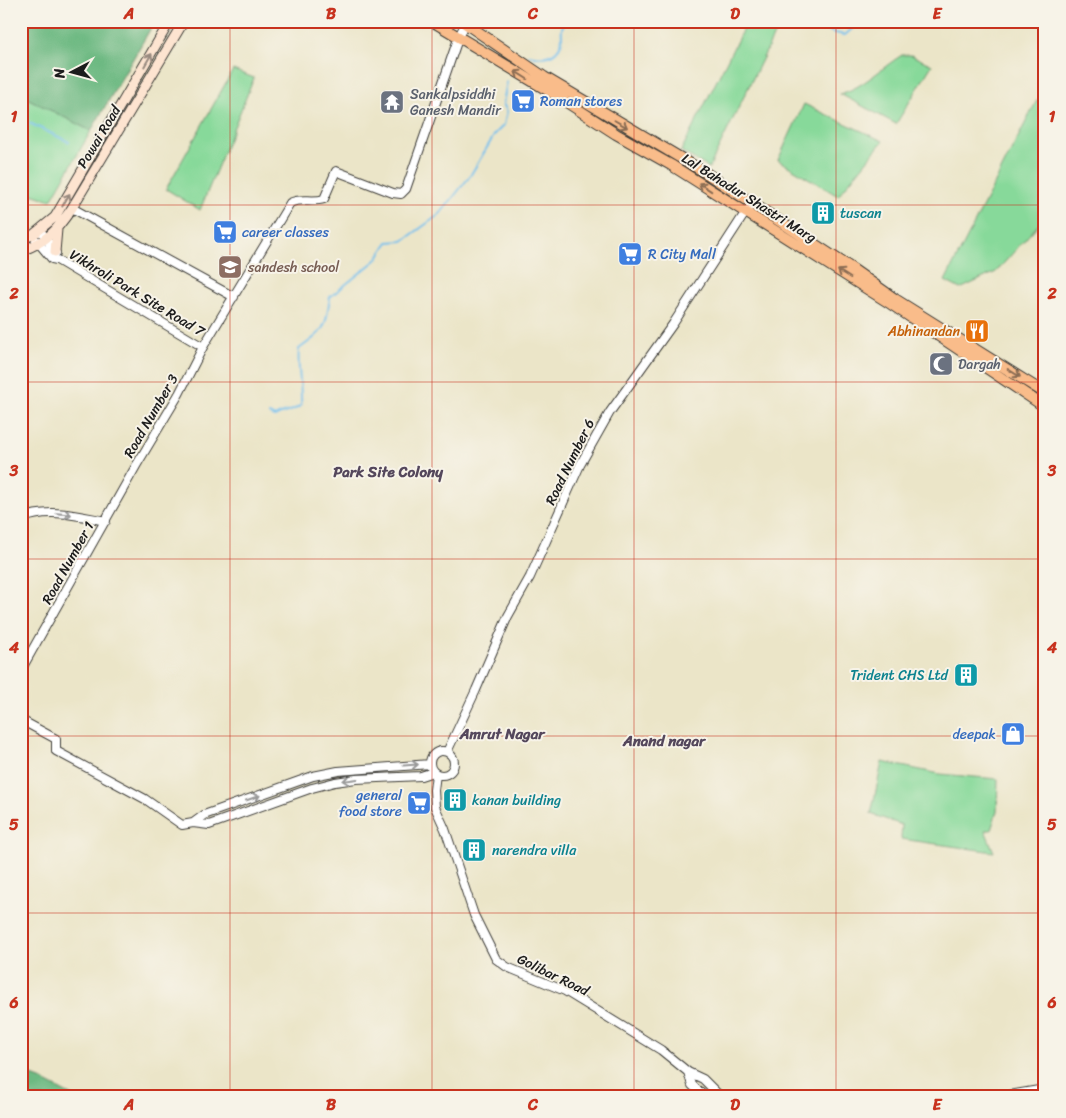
<svg xmlns="http://www.w3.org/2000/svg" width="1066" height="1118" font-family="Sriracha,sans-serif">
<style>
.green{fill:#87d99a;stroke:#527a5b}
.forest{fill:#6db982;stroke:#446a4f}
.lines{fill:none;stroke-linecap:round;stroke-linejoin:round}
.stream{stroke:#73c0ed;stroke-width:2}
.tertiary-casing{stroke:#3b3a36;stroke-width:10}
.secondary-casing{stroke:#3b3a36;stroke-width:11}
.primary-casing{stroke:#3b3a36;stroke-width:12}
.tertiary{stroke:#fff;stroke-width:8}
.secondary{stroke:#fde4d0;stroke-width:9}
.primary{stroke:#f9bc8a;stroke-width:10}
.oneway{stroke:#988a7f}
.oneway2{stroke:#8a6c53}
.oneway3{stroke:#999}
.grid{fill:none;stroke:#c8321e;stroke-width:1;stroke-opacity:0.55}
.labels{text-anchor:middle;dominant-baseline:central;stroke-width:4;stroke-linejoin:round;paint-order:stroke}
.worship-label{font-size:14px;fill:#5b616d;stroke:#f7f3e8;text-anchor:start}
.shop-label{font-size:14px;fill:#366cbe;stroke:#f7f3e8;text-anchor:start}
.street-label{font-size:14px;fill:#1c1c1c;stroke:#f7f3e8}
.culture-label{font-size:14px;fill:#0d838f;stroke:#f7f3e8;text-anchor:start}
.education-label{font-size:14px;fill:#785e54;stroke:#f7f3e8;text-anchor:start}
.food-label{font-size:14px;fill:#c56008;stroke:#f7f3e8;text-anchor:end}
.neighbourhood-label{font-size:15px;font-weight:bold;fill:#54475c;stroke:#f7f3e8}
.neatline{fill:none;stroke:#c8321e;stroke-width:2}
.grid-label{font-size:16px;text-anchor:middle;font-weight:bold;fill:#c8321e}
</style>
<rect width="100%" height="100%" fill="#f7f3e8"/>
<filter id="ink" filterUnits="userSpaceOnUse"><feTurbulence type="fractalNoise" baseFrequency=".02" numOctaves="2"/><feDisplacementMap in="SourceGraphic" scale="10" xChannelSelector="R" yChannelSelector="G"/><feConvolveMatrix kernelMatrix="1 2 1 2 8 2 1 2 1" color-interpolation-filters="sRGB"/></filter>
<filter id="wash" filterUnits="userSpaceOnUse"><feTurbulence type="fractalNoise" baseFrequency=".0096" numOctaves="4" result="noise"/><feDisplacementMap in="SourceGraphic" scale="20" xChannelSelector="R" yChannelSelector="G"/><feGaussianBlur stdDeviation="1.12" result="paint"/><feColorMatrix in="noise" values="0 0 0 0 0 0 0 0 0 0 0 0 0 0 0 0 0 1.4 0 .05"/><feComposite in="paint" operator="in"/></filter>
<g filter="url(#wash)">
<rect width="100%" height="100%" fill="#ebe5c8"/>
<path class="green" d="M747,21h34l-72,147 -28,-17z
M902,55h9l21,10 -36,59 -56,-30c24,-7 41,-26 62,-39z
M233,70l21,8 -54,132 -34,-21z
M21,95l70,36 -40,69 -30,-9z
M1037,100l8,6v111l-49,55 -36,17 -15,-8z
M804,104l79,37 -45,55 -60,-36z
M882,762l58,12 58,5 -1,32 -6,19h-6l9,22 -93,-13 1,-14 -31,-11z"/>
<path class="forest" d="M21,21h134l-64,110 -70,-36z
M21,1072l19,7 34,18h-53z"/>
<g class="lines">
<path class="stream" d="M802,21l33,12 10,2 16,-14
M529,55c12,3 26,3 32,-11 3,-9 -3,-17 6,-23
M21,119l48,23
M269,414l6,3c9,-6 19,-5 26,-12 1,-19 -4,-37 -2,-56 27,-20 26,-19 31,-52l46,-37 12,-18 15,-1 37,-27 30,-38 25,-42 9,-9 3,-14 -4,-7 4,-23"/>
</g>
</g>
<g filter="url(#ink)">
<g class="lines">
<defs>
<path id="tertiary" d="M72,208l162,89
M40,230l16,23
M36,240l16,19 5,1 146,87
M21,519c27,-12 58,-3 85,2
M21,670l115,-204 43,-72 24,-47 87,-144c11,-6 22,0 34,-4l12,-28 57,22 8,1 5,-5 53,-153 7,-13
M21,720l35,19v12l89,48 37,26 11,-2 16,2 103,-37 23,-6 21,-3 65,-3 12,-4
M430 763a12 12 0 1 1 24 0a12 12 0 1 1-24 0Z
M447,752l29,-62 32,-74 22,-39 50,-112 30,-53 63,-88 72,-111 8,-9
M436,774l-2,16 1,17 10,22 29,86 22,44 11,8 58,24 96,59 27,22 4,13 13,12
M193,823l11,-8 109,-39 25,-5 92,-7
M688,1072l15,7 18,18
M997,1097l48,-8"/>
<path id="secondary" d="M21,239l12,-4 22,-18 115,-196
M21,251c27,-10 35,-20 51,-43l112,-187
M55,252l2,-23"/>
<path id="primary" d="M432,21l122,73 62,40 55,31 220,139 154,103
M462,21l82,56 162,96 145,95 44,31 150,94"/>
</defs>
<use href="#tertiary" class="tertiary-casing"/>
<use href="#secondary" class="secondary-casing"/>
<use href="#primary" class="primary-casing"/>
<use href="#tertiary" class="tertiary"/>
<use href="#secondary" class="secondary"/>
<use href="#primary" class="primary"/>
</g>
<defs><path id="oneway-shaft" d="M-6 0H5M1.5-3L5.5 0L1.5 3" fill="none" stroke-width="1.6" stroke-linecap="round" stroke-linejoin="round" transform="scale(1.25)"/></defs>
<g class="oneway">
<use href="#oneway-shaft" transform="translate(148 60) rotate(-60)"/>
<use href="#oneway-shaft" transform="translate(66 200) rotate(-60)"/>
</g>
<g class="oneway2">
<use href="#oneway-shaft" transform="translate(521 75) rotate(-148)"/>
<use href="#oneway-shaft" transform="translate(621 124) rotate(30)"/>
<use href="#oneway-shaft" transform="translate(705 187) rotate(-147)"/>
<use href="#oneway-shaft" transform="translate(844 274) rotate(-148)"/>
<use href="#oneway-shaft" transform="translate(1014 373) rotate(32)"/>
</g>
<g class="oneway3">
<use href="#oneway-shaft" transform="translate(64 514) rotate(5)"/>
<use href="#oneway-shaft" transform="translate(411 765) rotate(-4)"/>
<use href="#oneway-shaft" transform="translate(350 780) rotate(172)"/>
<use href="#oneway-shaft" transform="translate(253 798) rotate(-19)"/>
</g>
</g>
<path class="grid" d="M230,21v1076M432,21v1076M634,21v1076M836,21v1076M21,205h1024M21,382h1024M21,559h1024M21,736h1024M21,913h1024"/>
<defs>
<symbol id="supermarket-square" viewBox="-11 -11 22 22"><rect x="-9" y="-9" width="18" height="18" rx="4" fill="#3f7fe0" stroke="#f7f3e8"/><path d="M-6-5.5h2.5l.6 2H6L4.5 2H-2.5L-4.4-4H-6ZM-1.5 3.2a1.3 1.3 0 1 0 .1 0ZM3 3.2a1.3 1.3 0 1 0 .1 0Z" fill="#fff"/></symbol>
<symbol id="temple-square" viewBox="-11 -11 22 22"><rect x="-9" y="-9" width="18" height="18" rx="4" fill="#6b7280" stroke="#f7f3e8"/><path d="M0-6L5-2H3V0L6.5 2.5H4V6H1.5V3h-3V6H-4V2.5H-6.5L-3 0V-2H-5Z" fill="#fff"/></symbol>
<symbol id="building-square" viewBox="-11 -11 22 22"><rect x="-9" y="-9" width="18" height="18" rx="4" fill="#0f9aa8" stroke="#f7f3e8"/><path d="M-4-6H4V6H1V3H-1V6H-4ZM-2.5-4.3h1.7v1.8h-1.7ZM.8-4.3h1.7v1.8H.8ZM-2.5-1h1.7V.8h-1.7ZM.8-1h1.7V.8H.8Z" fill="#fff"/></symbol>
<symbol id="school-square" viewBox="-11 -11 22 22"><rect x="-9" y="-9" width="18" height="18" rx="4" fill="#8d6e63" stroke="#f7f3e8"/><path d="M0-5L7-2L0 1L-7-2ZM-4 1L0 2.5L4 1V4Q0 6-4 4Z" fill="#fff"/></symbol>
<symbol id="restaurant-square" viewBox="-11 -11 22 22"><rect x="-9" y="-9" width="18" height="18" rx="4" fill="#e8710a" stroke="#f7f3e8"/><path d="M-5-6h1v4h1v-4h1v4h1v-4h1v5L-1.5 .5V6h-2V.5L-5-1ZM5-6V6H3V1.5H1.5Q1.5-4 5-6Z" fill="#fff"/></symbol>
<symbol id="mosque-square" viewBox="-11 -11 22 22"><rect x="-9" y="-9" width="18" height="18" rx="4" fill="#6b7280" stroke="#f7f3e8"/><path d="M3.5-4.9A6 6 0 1 0 3.5 4.9A5 5 0 1 1 3.5-4.9Z" fill="#fff"/></symbol>
<symbol id="shop-square" viewBox="-11 -11 22 22"><rect x="-9" y="-9" width="18" height="18" rx="4" fill="#3f7fe0" stroke="#f7f3e8"/><path d="M-5-2.5h2.3a2.7 3.5 0 0 1 5.4 0H5L5.5 6h-11ZM-1.5-2.5h3a1.5 2.3 0 0 0-3 0Z" fill="#fff"/></symbol>
</defs>
<g fill-rule="evenodd">
<use href="#supermarket-square" x="509" y="87" width="28" height="28"/>
<use href="#temple-square" x="378" y="88" width="28" height="28"/>
<use href="#building-square" x="809" y="199" width="28" height="28"/>
<use href="#supermarket-square" x="211" y="218" width="28" height="28"/>
<use href="#supermarket-square" x="616" y="240" width="28" height="28"/>
<use href="#school-square" x="216" y="253" width="28" height="28"/>
<use href="#restaurant-square" x="963" y="317" width="28" height="28"/>
<use href="#mosque-square" x="927" y="350" width="28" height="28"/>
<use href="#building-square" x="952" y="661" width="28" height="28"/>
<use href="#shop-square" x="999" y="720" width="28" height="28"/>
<use href="#building-square" x="441" y="786" width="28" height="28"/>
<use href="#supermarket-square" x="405" y="789" width="28" height="28"/>
<use href="#building-square" x="460" y="836" width="28" height="28"/>
</g>
<g class="labels">
<g class="worship-label">
<text x="410" y="94">Sankalpsiddhi<tspan x="410" dy="16">Ganesh Mandir</tspan></text>
<text x="958" y="364">Dargah</text>
</g>
<g class="shop-label">
<text x="540" y="101">Roman stores</text>
<text x="242" y="232">career classes</text>
<text x="648" y="254">R City Mall</text>
<text x="996" y="734" text-anchor="end">deepak</text>
<text x="402" y="795" text-anchor="end">general<tspan x="402" dy="16">food store</tspan></text>
</g>
<g class="street-label">
<text transform="translate(99 137) rotate(-59)">Powai Road</text>
<text transform="translate(749 198) rotate(32)">Lal Bahadur Shastri Marg</text>
<text transform="translate(137 293) rotate(31)">Vikhroli Park Site Road 7</text>
<text transform="translate(151 416) rotate(-60)">Road Number 3</text>
<text transform="translate(570 462) rotate(-64)">Road Number 6</text>
<text transform="translate(68 563) rotate(-61)">Road Number 1</text>
<text transform="translate(553 975) rotate(26)">Golibar Road</text>
</g>
<g class="culture-label">
<text x="840" y="213">tuscan</text>
<text x="948" y="675" text-anchor="end">Trident CHS Ltd</text>
<text x="472" y="800">kanan building</text>
<text x="492" y="850">narendra villa</text>
</g>
<g class="education-label">
<text x="248" y="267">sandesh school</text>
</g>
<g class="food-label">
<text x="960" y="331">Abhinandan</text>
</g>
<g class="neighbourhood-label">
<text x="388" y="472">Park Site Colony</text>
<text x="502" y="734">Amrut Nagar</text>
<text x="664" y="741">Anand nagar</text>
</g>
</g>
<rect width="1066" height="1118" fill="none" stroke="#f7f3e8" stroke-width="55"/>
<g transform="translate(72 72) rotate(264)" stroke="#f7f3e8" stroke-width="4" paint-order="stroke">
<path d="M0-4L9 19L0 12L-9 19Z" fill="#1c1c1c"/>
<text y="-8" font-size="14" font-weight="bold" text-anchor="middle" fill="#1c1c1c">N</text>
</g>
<rect x="28" y="28" width="1010" height="1062" class="neatline"/>
<g class="grid-label">
<text x="129" y="19">A</text>
<text x="331" y="19">B</text>
<text x="533" y="19">C</text>
<text x="735" y="19">D</text>
<text x="937" y="19">E</text>
<text x="14" y="122">1</text>
<text x="1052" y="122">1</text>
<text x="14" y="299">2</text>
<text x="1052" y="299">2</text>
<text x="14" y="476">3</text>
<text x="1052" y="476">3</text>
<text x="14" y="653">4</text>
<text x="1052" y="653">4</text>
<text x="14" y="830">5</text>
<text x="1052" y="830">5</text>
<text x="14" y="1008">6</text>
<text x="1052" y="1008">6</text>
<text x="129" y="1110">A</text>
<text x="331" y="1110">B</text>
<text x="533" y="1110">C</text>
<text x="735" y="1110">D</text>
<text x="937" y="1110">E</text>
</g>
</svg>
